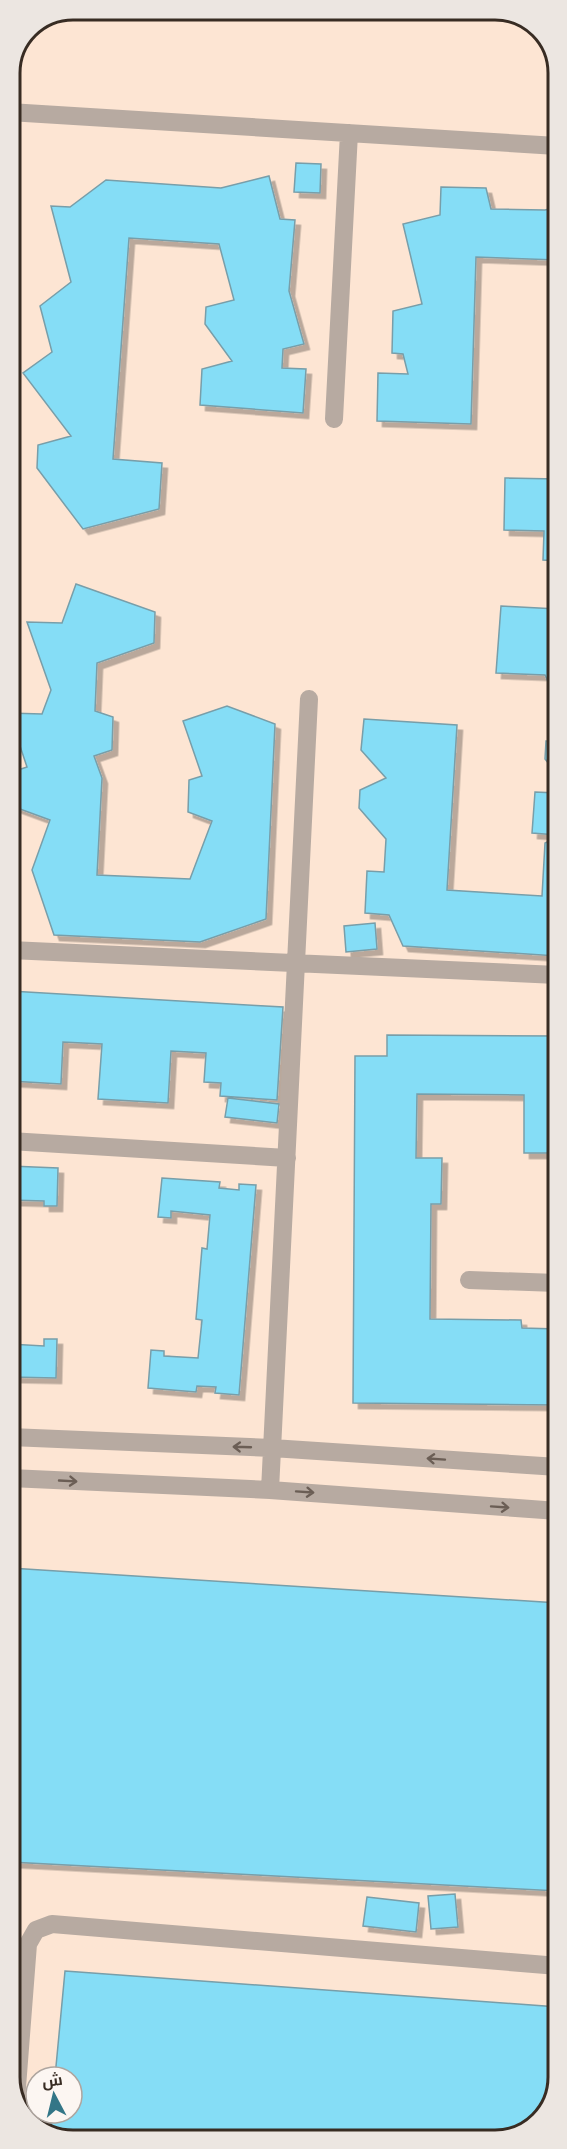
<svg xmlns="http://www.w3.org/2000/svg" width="567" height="2149" font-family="Jost,Cairo,sans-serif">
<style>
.building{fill:#85ddf6;stroke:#789ea9;stroke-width:1.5;filter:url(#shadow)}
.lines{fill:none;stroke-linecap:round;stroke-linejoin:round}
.minor{stroke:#b7aaa1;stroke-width:18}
.oneway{stroke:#6b5e55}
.rim{fill:none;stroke:#382c23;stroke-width:3}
</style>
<defs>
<filter id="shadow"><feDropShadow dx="5.5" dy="5.5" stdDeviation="0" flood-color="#0004"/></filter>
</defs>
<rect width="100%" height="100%" fill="#fde5d3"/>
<path class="building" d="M296,163l25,1 -1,29 -26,-1z
M269,176l11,43 15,1 -6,71 15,53 -21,5 -1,19 24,1 -3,44 -103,-8 2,-36 30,-8 -27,-37 1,-17 28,-7 -15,-56 -90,-6 -16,221 49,4 -3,46 -76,20 -46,-61 1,-23 33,-9 -48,-63 29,-21 -12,-46 31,-24 -20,-76 19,1 36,-27 115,8z
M441,187l45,1 5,21 54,1 12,-3v53l-81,-3 -5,167 -94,-3 1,-48 30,1 -5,-20 -11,-1 1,-42 29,-7 -19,-80 37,-9z
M505,478l52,1v82l-14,-1 1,-29 -40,-1z
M76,584l79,28 -1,31 -57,20 -2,48 18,6 -1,33 -18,6 8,22 -5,97 93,4 22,-58 -24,-9 1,-32 13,-4 -19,-55 44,-15 48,18 -9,195 -66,23 -146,-7 -22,-65 18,-50 -41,-15v-32l18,-6 -18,-54 33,1 9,-24 -24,-68 35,1z
M501,606l56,3v93l-12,-27 -49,-2z
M364,719l93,6 -10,165 95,6 3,-53 12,-6v119l-154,-10 -14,-31 -24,-2 2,-42 17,1 2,-33 -27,-31 1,-18 26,-12 -25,-28z
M546,741l11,1v32l-12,-15z
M535,792l22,1v42l-25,-2z
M375,923l2,26 -31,3 -2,-26z
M10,991l273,16 -6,93 -57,-4 1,-13 -17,-1 2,-29 -35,-2 -3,52 -70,-4 4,-55 -39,-2 -2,42 -51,-3z
M387,1035l170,1v117h-33v-58l-107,-1 -1,64h26l-1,46h-10l-1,115 91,1 1,8 36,1v76l-205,-2 2,-347h32z
M228,1098l51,6 -2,19 -52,-6z
M10,1166l48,2 -1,38h-13v-5l-34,-1z
M162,1178l58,4 -1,6 20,2v-6l17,1 -17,210 -24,-2 1,-6 -19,-1 -1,6 -48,-4 3,-38 13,1v5l34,2 4,-38 -6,-1 6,-71 5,1 3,-34 -39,-4v7l-13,-1z
M10,1239h4l-2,71h-2z
M44,1339h13l-1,39 -46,-1v-33l34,2z
M10,1568l548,35v288l-548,-29z
M455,1894l3,33 -27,2 -3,-33z
M367,1897l52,6 -3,29 -53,-6z
M65,1971l493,36v70l-13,39 -38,23h-443l-14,-6 2,-20h20v-36h-17z"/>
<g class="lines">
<path class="minor" d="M9,112l548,34
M334,419l15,-286
M10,950l547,25
M10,1141l277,17
M469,1280l88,3
M10,1437l262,11 286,19
M10,1478l260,12 288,21
M270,1490l39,-791
M16,2100l12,-156 8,-14 16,-6 506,42"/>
</g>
<defs><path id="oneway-shaft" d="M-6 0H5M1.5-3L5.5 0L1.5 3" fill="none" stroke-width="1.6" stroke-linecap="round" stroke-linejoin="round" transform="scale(1.5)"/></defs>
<g class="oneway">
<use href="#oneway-shaft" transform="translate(242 1447) rotate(-178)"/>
<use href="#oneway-shaft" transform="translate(436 1459) rotate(-176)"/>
<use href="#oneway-shaft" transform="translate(68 1481) rotate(3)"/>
<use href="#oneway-shaft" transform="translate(305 1492) rotate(4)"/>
<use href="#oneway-shaft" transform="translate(500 1507) rotate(4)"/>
</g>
<path d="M0 0H567V2149H0ZM73 20H495A53 53 0 0 1 548 73V2077A53 53 0 0 1 495 2130H73A53 53 0 0 1 20 2077V73A53 53 0 0 1 73 20Z" fill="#ece6e1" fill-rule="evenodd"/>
<path class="rim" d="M73 20H495A53 53 0 0 1 548 73V2077A53 53 0 0 1 495 2130H73A53 53 0 0 1 20 2077V73A53 53 0 0 1 73 20Z"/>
<g transform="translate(54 2095) rotate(353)"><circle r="28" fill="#fcf6f2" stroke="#aea59f" stroke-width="1.5"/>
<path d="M0-4.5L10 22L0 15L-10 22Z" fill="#337687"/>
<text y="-9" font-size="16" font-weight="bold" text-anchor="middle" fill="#382c23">ش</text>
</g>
</svg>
